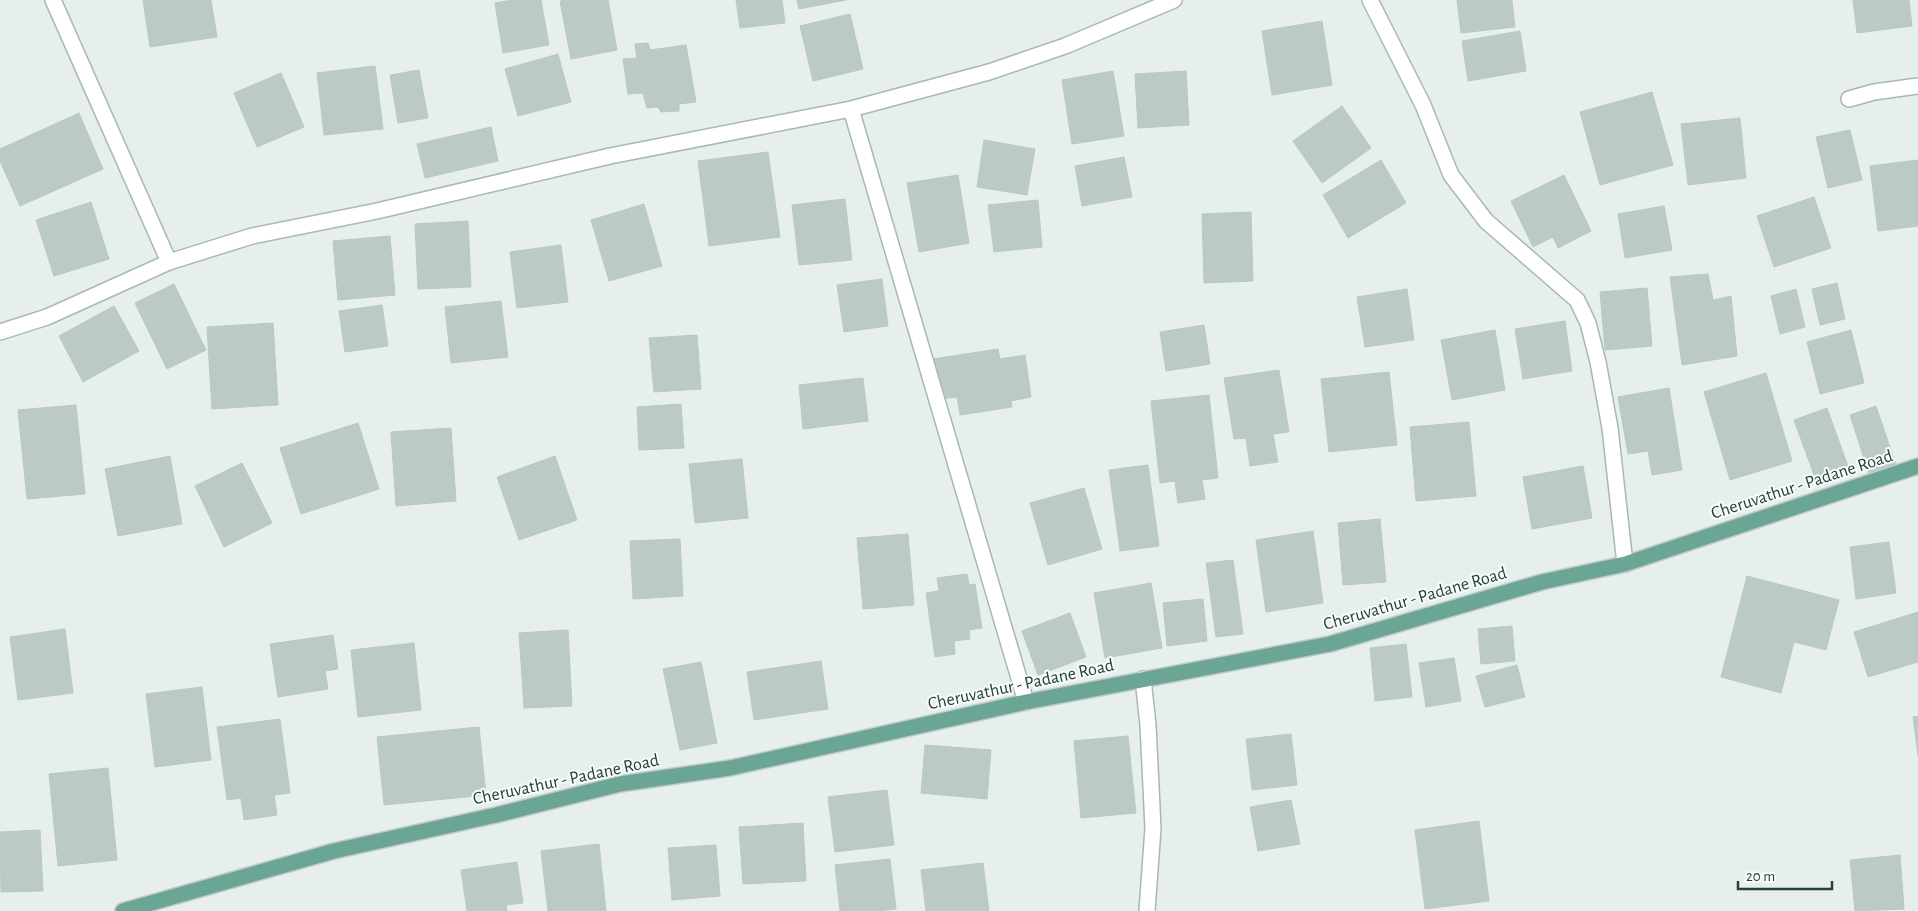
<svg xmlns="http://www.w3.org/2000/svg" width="1918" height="911" font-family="'Alegreya Sans',sans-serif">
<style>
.building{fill:#bbcac4;stroke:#b8c9c2}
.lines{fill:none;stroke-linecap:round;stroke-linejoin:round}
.minor-casing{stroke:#a8b8b2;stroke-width:18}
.major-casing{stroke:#c2cac8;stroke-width:18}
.minor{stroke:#fff;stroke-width:15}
.major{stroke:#6aa596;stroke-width:15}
.labels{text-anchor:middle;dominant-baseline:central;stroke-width:4;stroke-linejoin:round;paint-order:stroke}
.street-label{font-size:18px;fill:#24423a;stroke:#f7fbf9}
</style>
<rect width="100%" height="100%" fill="#e6efeb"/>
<path class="building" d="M143,0h68l6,37 -67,10z
M512,0h29l8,45 -46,8 -8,-50z
M567,0h41l9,50 -46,9 -11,-58z
M736,0h46l3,23 -45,5z
M797,0h49l-47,9z
M1457,0h55l3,27 -54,6z
M1853,0h56l3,26 -55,7z
M850,14l13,55 -50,12 -13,-55z
M1322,21l10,64 -60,10 -10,-64z
M1520,31l6,40 -58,10 -6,-40z
M648,43l2,7 36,-5 10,57 -17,2v7l-18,1 -3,-5 -11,1 -4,-15 -15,1 -5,-35 14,-1 -2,-14z
M558,54l13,48 -53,14 -13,-47z
M375,66l8,63 -59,6 -7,-62z
M419,70l9,48 -30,5 -8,-48z
M1113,71l11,65 -52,8 -10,-64z
M1186,71l3,54 -51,3 -3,-54z
M281,73l23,54 -47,20 -23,-54z
M1652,92l21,73 -73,20 -20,-73z
M1342,106l29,42 -49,35 -29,-42z
M79,113l24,56 -83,37 -20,-45v-12z
M1740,118l6,60 -58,7 -7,-61z
M491,127l7,34 -73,17 -8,-34z
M1850,130l12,50 -34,8 -12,-51z
M984,140l51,9 -8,46 -50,-8z
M768,152l12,85 -71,9 -11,-85z
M1124,157l8,40 -50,9 -7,-40z
M1381,160l25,43 -58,35 -25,-43z
M1918,160v66l-40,5 -8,-65z
M958,175l11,68 -50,9 -12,-69z
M1564,175l27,56 -33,17 -5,-11 -20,10 -22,-46z
M1814,197l17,51 -57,19 -17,-51z
M845,199l7,61 -53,5 -7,-60z
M1038,200l4,47 -48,5 -6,-47z
M91,202l18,57 -55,17 -18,-56z
M644,204l18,62 -53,15 -18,-61z
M1664,206l8,44 -47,8 -7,-44z
M1251,212l2,69 -49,2 -2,-69z
M468,221l3,66 -53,2 -3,-65z
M390,236l5,59 -57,5 -5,-59z
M561,245l7,57 -51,6 -7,-56z
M1708,274l5,26 18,-4 6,60 -55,9 -12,-88z
M882,279l6,47 -44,6 -7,-47z
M1837,283l8,36 -25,6 -8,-36z
M174,284l32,66 -39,19 -32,-66z
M1647,288l5,58 -47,4 -5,-58z
M1407,289l7,51 -49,7 -8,-50z
M1796,289l9,38 -25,7 -9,-38z
M501,301l7,56 -57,6 -6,-56z
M382,305l6,41 -43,6 -6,-41z
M114,306l25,45 -56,31 -24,-46z
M1565,321l7,50 -49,8 -8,-50z
M273,323l5,82 -66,4 -5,-82z
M1204,325l6,39 -44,7 -6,-39z
M1495,330l10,60 -53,10 -11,-60z
M1851,330l13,53 -44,11 -13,-52z
M697,335l4,54 -47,3 -5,-54z
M998,349l2,10 25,-4 6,42 -20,4 1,6 -52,8 -3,-18 -18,2 -6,-40z
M1279,370l10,62 -16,2 5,28 -28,4 -4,-28 -12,1 -10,-61z
M1389,372l8,73 -68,7 -8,-73z
M1766,373l26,88 -62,19 -26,-88z
M863,378l5,43 -65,8 -4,-44z
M1669,388l13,82 -30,5 -4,-24 -20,3 -10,-57z
M1209,395l9,83 -16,2 3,19 -27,4 -3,-22 -15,2 -9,-82z
M681,404l3,44 -45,2 -2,-43z
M76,405l9,89 -58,5 -9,-89z
M1876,406l20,59 -27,9 -19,-59z
M1827,408l23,64 -33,11 -23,-63z
M1469,422l7,74 -60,5 -6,-74z
M358,423l21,66 -78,25 -21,-66z
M451,428l5,73 -60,5 -5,-74z
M170,456l12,68 -64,12 -13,-67z
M555,456l22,64 -58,20 -22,-63z
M742,459l6,59 -53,5 -6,-59z
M242,463l30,60 -48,24 -29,-61z
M1148,465l11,81 -39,5 -11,-81z
M1583,466l9,52 -60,11 -9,-52z
M1084,488l18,61 -54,16 -18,-62z
M1380,519l6,63 -43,3 -5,-62z
M1313,531l10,72 -57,9 -10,-72z
M908,534l6,71 -51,4 -6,-71z
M680,539l3,57 -50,3 -3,-58z
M1889,542l7,51 -40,6 -6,-52z
M1233,560l10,74 -27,3 -10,-74z
M967,574l2,11 6,-1 7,44 -13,2 1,9 -16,2 1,13 -20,3 -9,-64 13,-2 -2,-13z
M1747,576l92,24 -13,50 -32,-8 -13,51 -60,-16z
M1151,583l11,65 -57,10 -11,-65z
M1203,599l4,42 -40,5 -4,-43z
M1918,612v50l-50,15 -14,-45z
M1070,613l16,44 -48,18 -16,-44z
M1512,626l3,35 -34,3 -3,-35z
M65,629l8,64 -55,7 -8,-63z
M568,630l4,76 -48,2 -5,-75z
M333,635l5,34 -13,2 3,18 -50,8 -8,-53z
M414,643l7,67 -63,7 -7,-67z
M1406,644l6,53 -37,4 -5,-53z
M1454,658l7,43 -35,6 -7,-44z
M821,661l7,48 -74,11 -7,-48z
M701,662l16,81 -37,7 -17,-81z
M1517,665l8,32 -40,10 -9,-31z
M202,687l9,73 -56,7 -9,-73z
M1918,716v39l-5,-38z
M280,719l10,74 -16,2 3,20 -33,5 -3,-22 -14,2 -10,-73z
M479,727l7,68 -102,10 -7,-68z
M1291,734l6,51 -45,5 -6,-51z
M1128,736l8,77 -55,5 -7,-77z
M925,745l66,5 -4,49 -66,-6z
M108,768l9,92 -59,6 -9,-92z
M887,790l7,55 -59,7 -7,-55z
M1291,800l9,44 -42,7 -8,-44z
M1479,821l10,80 -64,8 -10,-79z
M803,823l3,58 -63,3 -4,-57z
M40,830l3,61 -42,1 -1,-60z
M599,844l7,67h-58l-7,-60z
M716,845l4,51 -48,4 -4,-52z
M1900,855l4,54 -49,2 -5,-51z
M890,859l6,50 -19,2h-37l-5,-46z
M517,862l6,41 -17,2 1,6h-40l-6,-41z
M983,863l6,48h-63l-5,-41z"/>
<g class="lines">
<defs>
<path id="minor" d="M53,0l116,262
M1370,0l53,105 28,70 35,46 91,79 11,23 10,39 12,66 15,136
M1849,99l25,-7 44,-6
M851,109l175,593
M0,332l47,-15 122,-55 83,-26 125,-25 233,-55 241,-47 138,-37 76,-26 109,-46
M1143,679l5,46 5,103 -6,83"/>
<path id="major" d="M123,911l211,-60 162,-36 124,-31 110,-16 296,-66 304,-58 212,-62 83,-18 293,-98"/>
</defs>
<use href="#minor" class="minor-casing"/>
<use href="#major" class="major-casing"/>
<use href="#minor" class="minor"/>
<use href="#major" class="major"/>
</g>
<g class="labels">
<g class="street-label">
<text transform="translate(1802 485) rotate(-18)">Cheruvathur - Padane Road</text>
<text transform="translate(1415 599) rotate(-16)">Cheruvathur - Padane Road</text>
<text transform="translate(1021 685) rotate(-12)">Cheruvathur - Padane Road</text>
<text transform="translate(566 780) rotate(-12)">Cheruvathur - Padane Road</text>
</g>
</g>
<path d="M1738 881v8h94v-8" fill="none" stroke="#24423a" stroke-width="2.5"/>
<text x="1746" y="881" font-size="15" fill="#24423a" stroke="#f7fbf9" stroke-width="4" paint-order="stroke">20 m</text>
</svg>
